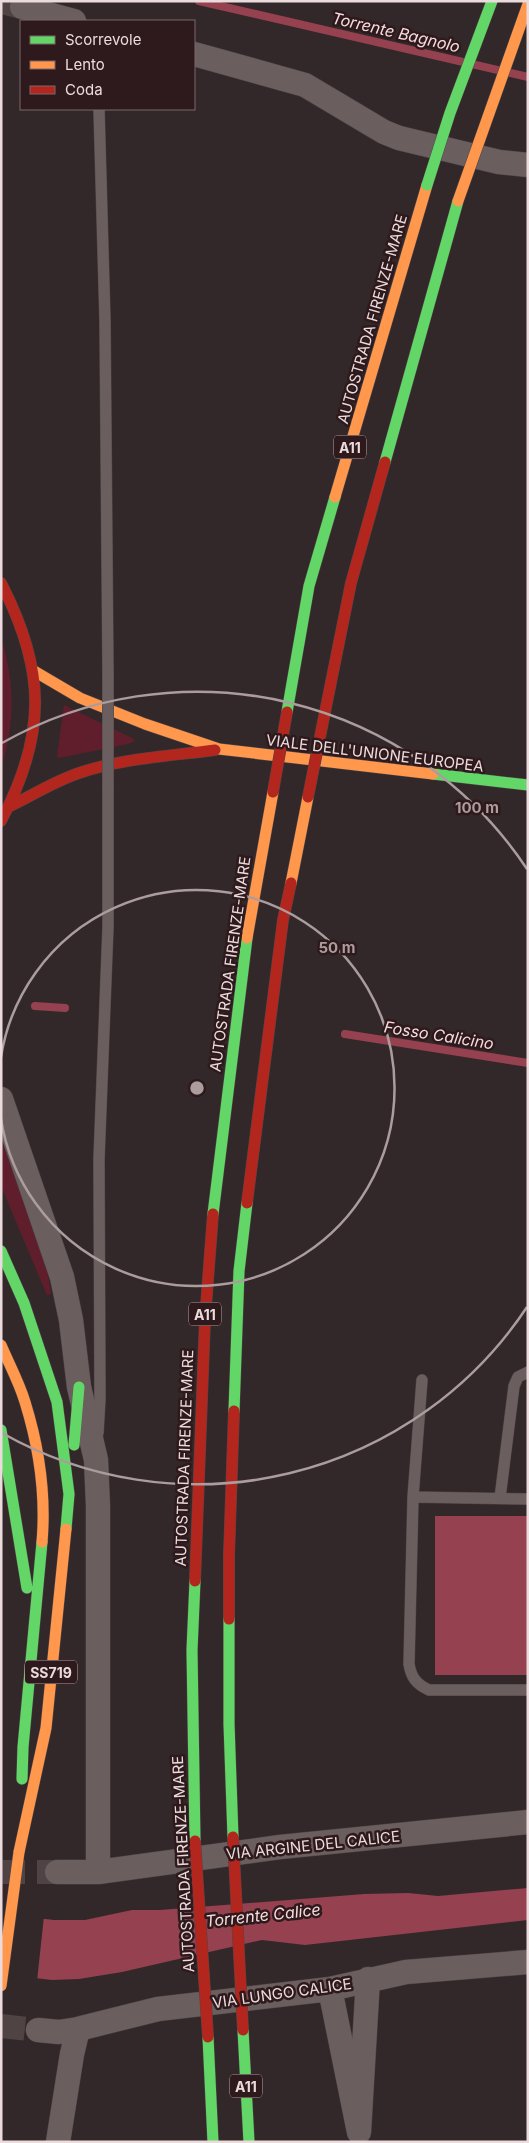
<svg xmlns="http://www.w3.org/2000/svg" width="529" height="2143" font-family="Inter,sans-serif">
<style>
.green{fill:#601e2c}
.water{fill:#954150}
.pier{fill:#332829}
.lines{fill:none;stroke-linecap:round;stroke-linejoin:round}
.stream{stroke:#954150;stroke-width:8}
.street-tunnel{stroke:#4f4344;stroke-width:24;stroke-dasharray:24 12;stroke-linecap:butt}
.lane-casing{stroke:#504547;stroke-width:12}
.street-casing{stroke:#504547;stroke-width:25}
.fast-casing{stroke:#504547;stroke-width:12}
.slow-casing{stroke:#504547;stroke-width:12}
.jam-casing{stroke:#504547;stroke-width:12}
.lane{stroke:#6a5e5f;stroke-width:11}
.street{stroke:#6a5e5f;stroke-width:24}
.fast{stroke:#63d668;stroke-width:11}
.slow{stroke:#ff974d;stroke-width:11}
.jam{stroke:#b3261e;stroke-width:11}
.lane-bridge-casing{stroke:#504547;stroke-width:12;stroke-linecap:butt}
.fast-bridge-casing{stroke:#504547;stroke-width:12;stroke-linecap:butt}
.slow-bridge-casing{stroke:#504547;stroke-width:12;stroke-linecap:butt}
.jam-bridge-casing{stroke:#504547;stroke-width:12;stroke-linecap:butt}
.lane-bridge{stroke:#6a5e5f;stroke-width:11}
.fast-bridge{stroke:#63d668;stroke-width:11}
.slow-bridge{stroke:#ff974d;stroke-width:11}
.jam-bridge{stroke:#b3261e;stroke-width:11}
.ring{fill:none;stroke:#ab9c9e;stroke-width:2.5}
.labels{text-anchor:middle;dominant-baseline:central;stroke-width:5;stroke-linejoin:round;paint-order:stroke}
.shield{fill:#2e191c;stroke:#b2a1a3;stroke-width:1}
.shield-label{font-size:14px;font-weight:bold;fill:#ebdbdd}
.street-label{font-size:15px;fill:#ebdbdd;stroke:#2e191c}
.water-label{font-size:16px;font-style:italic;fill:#f7dcde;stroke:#2e191c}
.centre{fill:#ab9c9e;stroke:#2e191c;stroke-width:2.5}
.ring-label{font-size:15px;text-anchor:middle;font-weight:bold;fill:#ab9c9e;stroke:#2e191c;stroke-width:5;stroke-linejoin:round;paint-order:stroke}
</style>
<rect width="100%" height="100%" fill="#332829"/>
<path class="green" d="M1,639c14,42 14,86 0,129z
M64,705l68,33 3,3 -7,3 -69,14 -2,-1z
M1,1138l47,136 3,20 -4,1 -46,-109z"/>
<path class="water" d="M435,1516h93v159h-93z
M528,1888v32l-223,25 -43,-5 -140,32 -43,7 -27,1 -51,-6v-60l53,6h31l47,-10h28l204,-16 44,-1 30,3z"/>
<path class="pier" d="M1,1912l43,4 -7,65 -36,-5z"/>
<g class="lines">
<path class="stream" d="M199,1l329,76
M35,1006l30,2
M345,1034l183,29"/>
<path class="street-tunnel" d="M1,2l21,5
M1,1872h56
M1,2026l37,4"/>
<defs>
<path id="lane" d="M99,109l6,212 3,353
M98,1433l2,-34 -1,-240 9,-232v-143
M413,1497l9,-117
M500,1498l14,-112 4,-9 10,-5
M528,1499l-115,-2 -4,167c2,13 7,20 20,26h99"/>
<path id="street" d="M22,7l52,14
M194,54l111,31 79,47 15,6 100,24 29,3
M1,1099l61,178 9,43 8,67 17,73 2,46v366
M57,1872h41l182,-25 248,-25
M330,1989l29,143 9,-153
M38,2030l21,2 19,-3 80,-20 172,-20 76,-17 122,-10
M58,2142l14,-88 6,-25"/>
<path id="fast" d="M385,462l73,-261
M287,712l22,-126 26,-89
M433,774l95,11
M213,1214l34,-276
M1,1251l23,52 33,99 12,92 -3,35
M234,1411l5,-140 8,-68
M1,1430l26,158
M74,1445l5,-58
M195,1581l-3,69 3,191
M229,1619v105l4,113
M22,1779l1,-32 19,-205
M243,2030l6,112
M208,2037l5,105"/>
<path id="slow" d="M335,497l92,-312
M34,671l46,27 65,26 74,25 214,25
M291,883l17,-86
M247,938l26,-146
M1,1345c8,19 18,37 24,57 14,45 21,93 17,140
M19,1852l27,-124 20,-199"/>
<path id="jam" d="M1,583c45,87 46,151 0,238
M324,717l27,-134 34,-121
M10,806c23,-11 45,-25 69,-33 44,-15 91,-17 136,-23
M247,1203l36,-283 8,-37
M195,1581l10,-262 8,-105
M229,1619v-64l5,-144"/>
</defs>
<use href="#lane" class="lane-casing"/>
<use href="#street" class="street-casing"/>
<use href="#fast" class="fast-casing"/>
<use href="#slow" class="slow-casing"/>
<use href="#jam" class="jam-casing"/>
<use href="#lane" class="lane"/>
<use href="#street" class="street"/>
<use href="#fast" class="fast"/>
<use href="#slow" class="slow"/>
<use href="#jam" class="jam"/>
<defs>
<path id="lane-bridge" d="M108,784v-110"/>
<path id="fast-bridge" d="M427,185l23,-72 42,-112"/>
<path id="slow-bridge" d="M458,201l70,-197
M1,1986l18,-134"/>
<path id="jam-bridge" d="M273,792l14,-80
M308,797l16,-80
M233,1837l10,193
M195,1841l13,196"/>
</defs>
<use href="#lane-bridge" class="lane-bridge-casing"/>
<use href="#fast-bridge" class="fast-bridge-casing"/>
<use href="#slow-bridge" class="slow-bridge-casing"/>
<use href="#jam-bridge" class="jam-bridge-casing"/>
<use href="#lane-bridge" class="lane-bridge"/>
<use href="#fast-bridge" class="fast-bridge"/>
<use href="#slow-bridge" class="slow-bridge"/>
<use href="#jam-bridge" class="jam-bridge"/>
</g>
<g class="ring">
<path d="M1 1057A198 198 0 1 1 1 1119"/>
<path d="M527 1307A396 396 0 0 1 2 1433M2 743A396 396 0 0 1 527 869"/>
</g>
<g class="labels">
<g class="shield">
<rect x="334" y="435.5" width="32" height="23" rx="4"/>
<rect x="189" y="1302.5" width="32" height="23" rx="4"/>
<rect x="25" y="1660.5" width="52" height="23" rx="4"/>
<rect x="230" y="2074.5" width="32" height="23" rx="4"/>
</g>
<g class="shield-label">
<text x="350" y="447">A11</text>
<text x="205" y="1314">A11</text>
<text x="51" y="1672">SS719</text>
<text x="246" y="2086">A11</text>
</g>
<g class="street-label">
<text transform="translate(372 319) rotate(-74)">AUTOSTRADA FIRENZE-MARE</text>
<text transform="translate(375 753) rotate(7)">VIALE DELL'UNIONE EUROPEA</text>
<text transform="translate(230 964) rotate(-82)">AUTOSTRADA FIRENZE-MARE</text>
<text transform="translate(184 1458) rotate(-88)">AUTOSTRADA FIRENZE-MARE</text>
<text transform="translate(313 1845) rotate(-6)">VIA ARGINE DEL CALICE</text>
<text transform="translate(183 1864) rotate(-93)">AUTOSTRADA FIRENZE-MARE</text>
<text transform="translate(282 1993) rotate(-8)">VIA LUNGO CALICE</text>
</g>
<g class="water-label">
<text transform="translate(396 32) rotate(13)">Torrente Bagnolo</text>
<text transform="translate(439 1035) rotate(9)">Fosso Calicino</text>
<text transform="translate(263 1915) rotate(-6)">Torrente Calice</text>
</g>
</g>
<circle cx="197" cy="1088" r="8" class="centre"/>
<g class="ring-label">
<text x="477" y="813">100 m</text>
<text x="337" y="953">50 m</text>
</g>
<rect width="529" height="2143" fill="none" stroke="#ebdbdd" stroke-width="5"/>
<rect x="20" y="20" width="175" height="90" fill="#2e191c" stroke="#7a6769"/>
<rect x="30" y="36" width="25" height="8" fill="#63d668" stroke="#7a6769"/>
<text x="65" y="45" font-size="15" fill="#ebdbdd">Scorrevole</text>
<rect x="30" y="61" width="25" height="8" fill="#ff974d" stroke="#7a6769"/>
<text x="65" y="70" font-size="15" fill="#ebdbdd">Lento</text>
<rect x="30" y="86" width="25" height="8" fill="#b3261e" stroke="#7a6769"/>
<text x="65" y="95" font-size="15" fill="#ebdbdd">Coda</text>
</svg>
